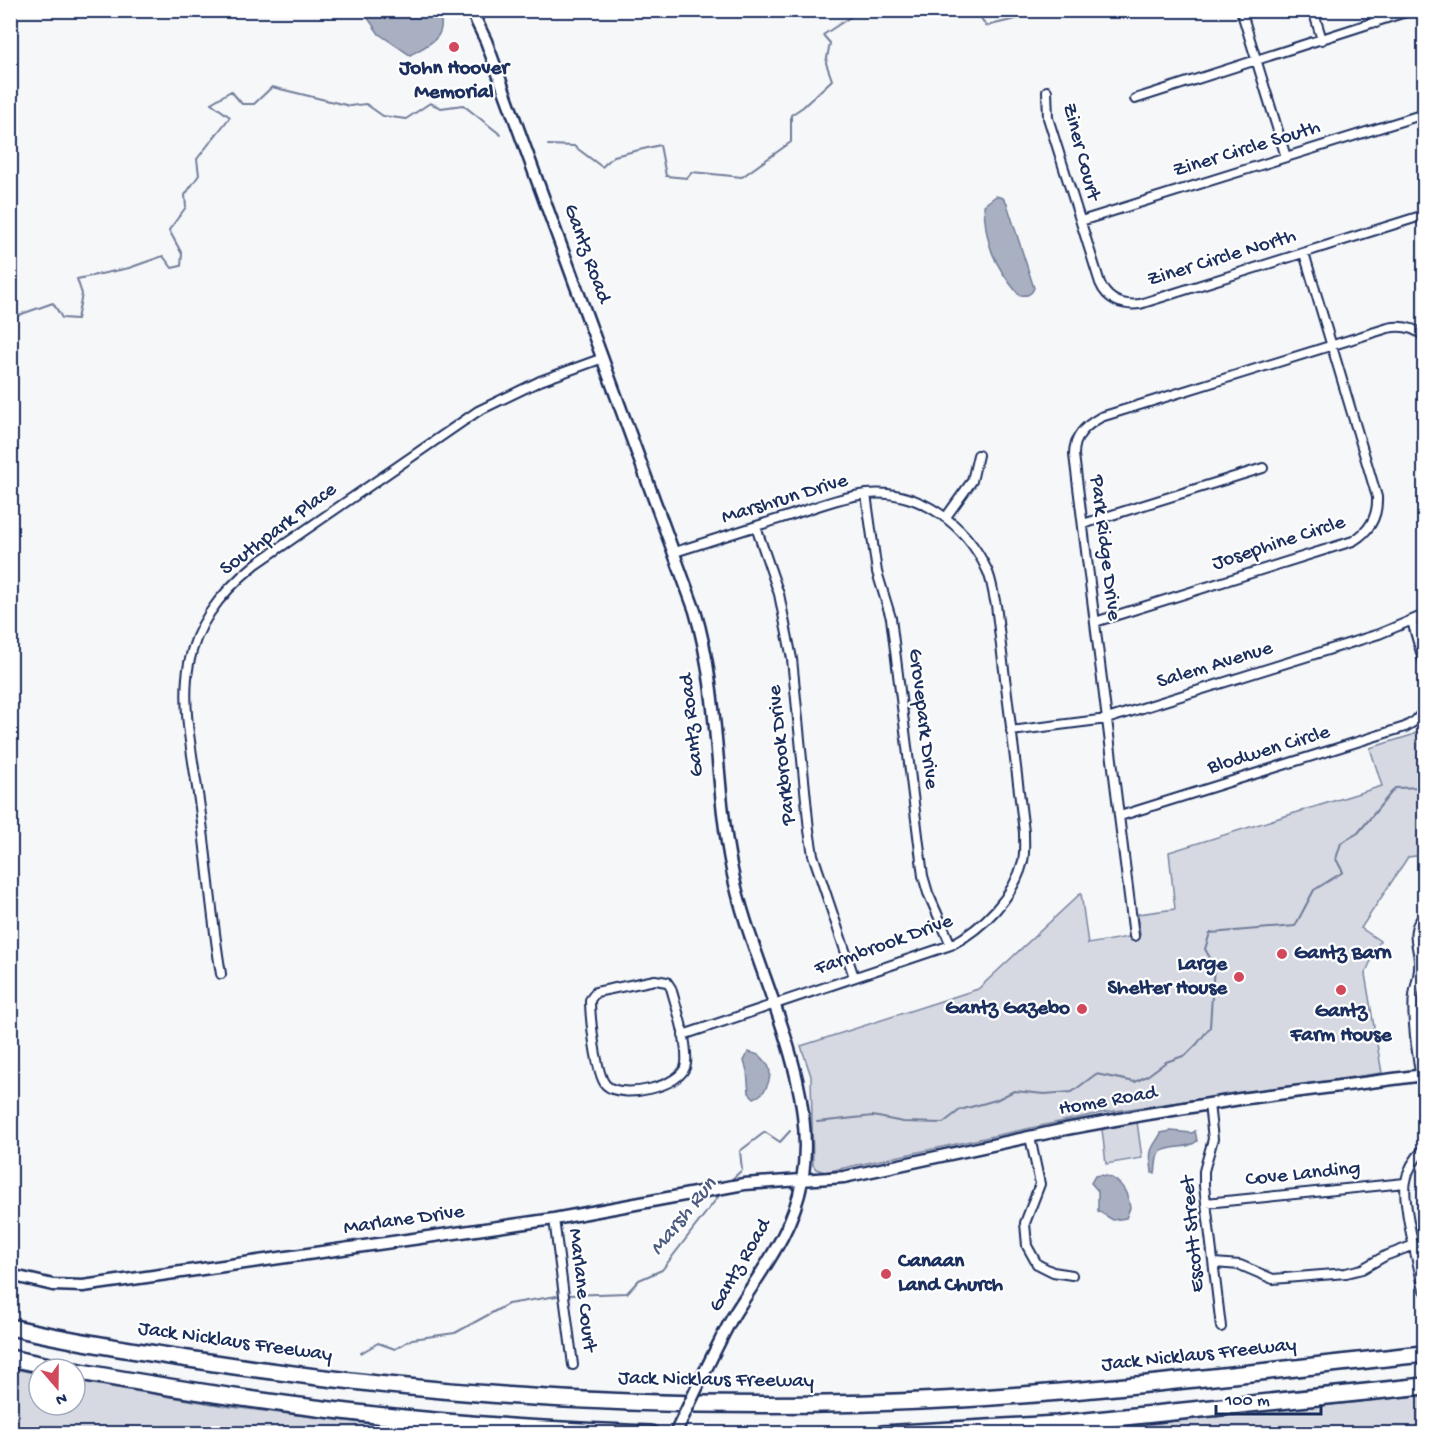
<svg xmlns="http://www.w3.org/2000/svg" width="1435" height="1444" font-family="'Gochi Hand',sans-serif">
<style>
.green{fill:#d6d9e2;stroke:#7884a0;stroke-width:1.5}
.water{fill:#a9b0c1;stroke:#707c99;stroke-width:1.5}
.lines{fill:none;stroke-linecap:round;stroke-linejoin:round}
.stream{stroke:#707c99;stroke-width:2}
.street-casing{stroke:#1b2f5e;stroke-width:12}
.secondary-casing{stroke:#1b2f5e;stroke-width:15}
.highway-casing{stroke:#1b2f5e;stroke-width:20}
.street{stroke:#fff;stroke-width:8}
.secondary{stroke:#fff;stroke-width:10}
.highway{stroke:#fff;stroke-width:15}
.secondary-bridge-casing{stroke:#1b2f5e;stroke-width:15;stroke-linecap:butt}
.secondary-bridge{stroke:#fff;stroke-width:10}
.poi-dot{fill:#d1495b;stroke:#fff;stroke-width:2}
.labels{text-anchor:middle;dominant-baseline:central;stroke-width:4.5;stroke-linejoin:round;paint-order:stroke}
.poi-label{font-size:21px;font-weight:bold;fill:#1b2f5e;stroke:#fff}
.street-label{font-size:21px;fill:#1b2f5e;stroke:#fff}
.water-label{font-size:22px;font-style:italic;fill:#4d5c81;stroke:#fff}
</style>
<rect width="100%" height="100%" fill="#f6f7f9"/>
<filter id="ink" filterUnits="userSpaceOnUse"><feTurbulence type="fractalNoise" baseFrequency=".0167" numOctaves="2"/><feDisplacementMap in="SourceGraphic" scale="12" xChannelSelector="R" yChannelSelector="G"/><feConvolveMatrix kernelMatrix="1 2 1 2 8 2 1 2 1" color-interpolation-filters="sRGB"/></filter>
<g filter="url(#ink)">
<path class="green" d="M1421,730l3,3v122l-16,2 -47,71 19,13 -15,33 17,99 -281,40 -276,59 -9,-3 -3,-4 -2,-89 -10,-30 177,-57 103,-96 7,51 52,-9 -2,-21 37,-5 -6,-57 213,-66 -12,-38 42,-13z
M1137,1122l5,36 -36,6 -4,-35z
M10,1368l29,6v31h36v-24l156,26 159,19 98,7h-477z
M1424,1395v38h-392l107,-8z"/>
<path class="water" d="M363,11h76c9,27 -9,33 -29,44l-31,-21z
M996,196l7,2 4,6 27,84c-3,7 -7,8 -15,7 -25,-30 -34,-51 -35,-90z
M748,1052c6,1 14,4 17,9 10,11 3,33 -11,37l-5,-5 -2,-22 -3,-10z
M1171,1131l21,2 3,-2 2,10c-10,10 -36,2 -40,17 -1,5 -1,10 -2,15h-3c0,-7 -3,-14 -1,-21 1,-7 7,-12 10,-19z
M1100,1175c18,1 28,15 30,33l-4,10 -13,2 -15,-9v-20l-7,-8 4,-7z"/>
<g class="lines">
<path class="stream" d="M884,10h10
M976,10l10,16 34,-8 2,-8
M548,145l26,1 28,21 12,-11 46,-11 6,31 21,2 5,-6 50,5 49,-35v-27l12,-8 29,-27 -6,-17 4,-20 -7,-8 38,-25
M10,326h4l-1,-9 40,-14 9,15 15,1 5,-25 -5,-15 52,-11 34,-12 9,12 9,-2 1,-12 -13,-24 17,-23 -1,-12 14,-20 -2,-16 33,-42 -19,-14 20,-12 11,13h12l18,-17 78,19 16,-2 17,12 23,3 24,-16 11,5 22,-3 38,30
M817,1122l56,-6 30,6 40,1 17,-13 36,-10 18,-9 30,3 28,-2 24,-18 39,8 12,-6 19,-14 20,-7 11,-11 13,-17 4,-62 -9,-16 5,-16 85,-7 19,-36 29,-18 -7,-13 5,-16 17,-10 37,-45 29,-1
M730,1181l12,-11 -2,-19 25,-19 15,10 10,-11
M569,1295l58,-2 12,-13 23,-10 59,-77
M361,1353l17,-10 17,6 17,-10 43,-6 53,-29 49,-8"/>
<defs>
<path id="street" d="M1241,10l45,147
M1313,10l9,30
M1372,10l4,13
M1047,91l1,27 52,165c7,17 22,23 40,21l284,-89
M1135,99l277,-89
M1081,221l343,-107
M866,494l11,78 14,46 32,258 5,17 23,52
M946,517l26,-36 6,-26
M1083,524l180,-56
M756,527l23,67 13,65 17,171 4,25 41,122
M675,552c37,-12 75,-24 113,-36 25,-8 52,-19 79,-22 52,-5 99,30 120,76 5,10 6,24 9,35l28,227c0,10 1,20 -1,29 -9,36 -40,67 -72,84l-268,90
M1412,621l12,42
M1095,622l258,-81c17,-10 25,-24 24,-44l-73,-244
M1011,731l96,-12 272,-85 45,-19
M1120,816l285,-89 10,-6 9,-10
M1424,916c-17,16 -3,32 -5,52 0,9 -4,18 -5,28 -3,23 5,74 10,98
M1134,936l-60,-481c0,-19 11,-29 27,-38l287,-89c14,-3 25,-1 36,8
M221,974c-9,-53 -13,-106 -20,-159 -14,-106 -42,-173 55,-251l222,-153 62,-30 63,-23
M655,980l12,2 4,6c6,21 17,54 15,76 -3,23 -65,36 -80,21 -10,-10 -16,-70 -16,-85l6,-8z
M1209,1104l4,35 -9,32v15l17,141
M1030,1137l10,47 -15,39 2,23 10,18 16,8 19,3
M1424,1149c-8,8 -16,20 -18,32 -5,20 13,87 18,109
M1206,1203l199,-20
M554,1219l19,146
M1214,1263l26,2 33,14 73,-6 16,-4 23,-13 29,-11"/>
<path id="secondary" d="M471,10l15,31 209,570c25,84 19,173 37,259 20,100 88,208 70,311 -9,51 -41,90 -67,132 -11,19 -21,40 -31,60
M10,1275l43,10 30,1 471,-67 190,-35 100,-7 222,-48 76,-14 98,-16 184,-24"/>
<path id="highway" d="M10,1327c65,15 132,25 198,35 249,38 502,51 754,37 155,-9 309,-29 462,-45
M10,1358l54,11
M75,1371c112,20 226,37 339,48 79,8 158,12 237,15
M882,1434l175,-10 367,-38"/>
</defs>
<use href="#street" class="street-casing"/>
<use href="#secondary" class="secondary-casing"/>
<use href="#highway" class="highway-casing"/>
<use href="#street" class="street"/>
<use href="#secondary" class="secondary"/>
<use href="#highway" class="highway"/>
<defs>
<path id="secondary-bridge" d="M675,1434l29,-61"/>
</defs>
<use href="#secondary-bridge" class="secondary-bridge-casing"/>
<use href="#secondary-bridge" class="secondary-bridge"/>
</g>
</g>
<g class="poi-dot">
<circle cx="454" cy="47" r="6"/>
<circle cx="1282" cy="954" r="6"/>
<circle cx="1239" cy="977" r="6"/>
<circle cx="1341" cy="990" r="6"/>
<circle cx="1082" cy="1009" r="6"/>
<circle cx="886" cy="1274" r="6"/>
</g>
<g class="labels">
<g class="poi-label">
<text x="454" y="69">John Hoover<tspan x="454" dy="24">Memorial</tspan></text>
<text x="1294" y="954" text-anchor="start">Gantz Barn</text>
<text x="1227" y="965" text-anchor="end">Large<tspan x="1227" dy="24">Shelter House</tspan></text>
<text x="1070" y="1009" text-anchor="end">Gantz Gazebo</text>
<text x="1341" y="1012">Gantz<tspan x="1341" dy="24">Farm House</tspan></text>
<text x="898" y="1262" text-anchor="start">Canaan<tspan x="898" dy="24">Land Church</tspan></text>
</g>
<g class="street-label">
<text transform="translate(1247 150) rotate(-17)">Ziner Circle South</text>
<text transform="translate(1080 152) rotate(75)">Ziner Court</text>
<text transform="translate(586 254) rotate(70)">Gantz Road</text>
<text transform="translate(1222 259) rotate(-17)">Ziner Circle North</text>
<text transform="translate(785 500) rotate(-17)">Marshrun Drive</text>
<text transform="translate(279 530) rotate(-37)">Southpark Place</text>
<text transform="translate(1279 544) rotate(-18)">Josephine Circle</text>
<text transform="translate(1104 548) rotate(83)">Park Ridge Drive</text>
<text transform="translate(1215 666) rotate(-17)">Salem Avenue</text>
<text transform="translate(922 719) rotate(83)">Grovepark Drive</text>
<text transform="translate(693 725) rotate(-96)">Gantz Road</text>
<text transform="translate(1269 751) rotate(-17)">Blodwen Circle</text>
<text transform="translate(783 755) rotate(-96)">Parkbrook Drive</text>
<text transform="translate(884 946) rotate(-20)">Farmbrook Drive</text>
<text transform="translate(1108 1102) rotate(-10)">Home Road</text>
<text transform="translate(1303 1175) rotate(-6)">Cove Landing</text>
<text transform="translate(404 1221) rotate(-8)">Marlane Drive</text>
<text transform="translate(1194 1234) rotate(-95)">Escott Street</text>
<text transform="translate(741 1266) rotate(-60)">Gantz Road</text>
<text transform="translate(581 1290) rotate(83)">Marlane Court</text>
<text transform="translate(235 1343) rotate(8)">Jack Nicklaus Freeway</text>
<text transform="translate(1199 1356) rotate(-6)">Jack Nicklaus Freeway</text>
<text transform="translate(716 1381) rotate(1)">Jack Nicklaus Freeway</text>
</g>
<g class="water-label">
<text transform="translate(684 1217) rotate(-51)">Marsh Run</text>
</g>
</g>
<rect width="1435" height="1444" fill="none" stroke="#fff" stroke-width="36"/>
<rect x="18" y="18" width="1399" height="1408" fill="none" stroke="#1b2f5e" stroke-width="2" filter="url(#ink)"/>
<g transform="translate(57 1387) rotate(160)"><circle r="28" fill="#ffffff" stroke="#a4acbf" stroke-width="1.5"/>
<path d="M0-4.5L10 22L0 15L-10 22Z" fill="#d1495b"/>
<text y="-9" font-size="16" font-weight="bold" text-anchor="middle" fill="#1b2f5e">N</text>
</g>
<path d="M1216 1405v9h105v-9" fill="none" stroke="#1b2f5e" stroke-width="3"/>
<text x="1225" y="1405" font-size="18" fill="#1b2f5e" stroke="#ffffff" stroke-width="4.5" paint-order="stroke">100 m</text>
</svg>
